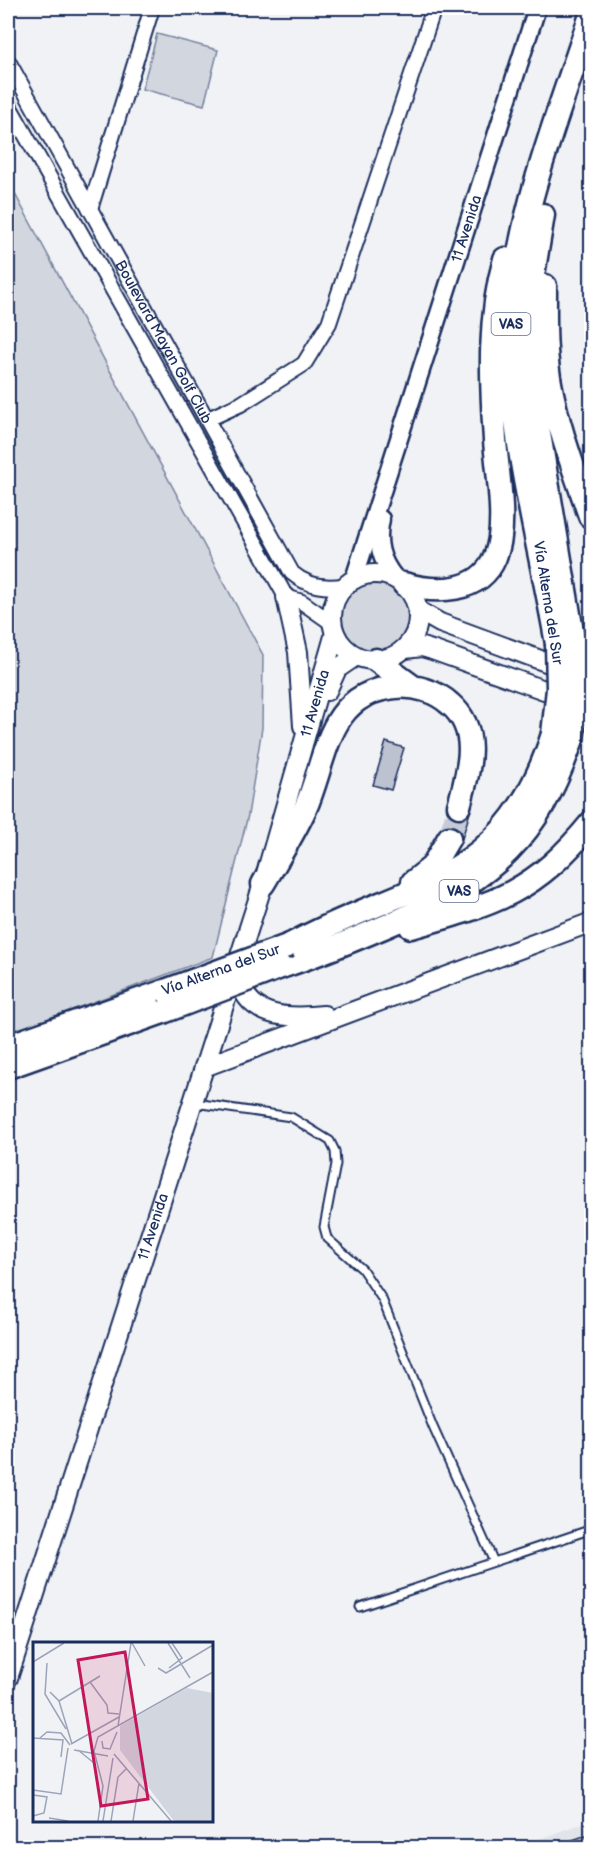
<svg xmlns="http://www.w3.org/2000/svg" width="599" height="1855" font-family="'Balsamiq Sans',sans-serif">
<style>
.built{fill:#e1e4ea}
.green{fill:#d2d6df;stroke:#76829e;stroke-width:1.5}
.building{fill:#bcc2d0;stroke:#1b2f5e;stroke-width:1.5}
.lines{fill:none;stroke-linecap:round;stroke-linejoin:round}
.trunk-tunnel{stroke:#c6cbd7;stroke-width:22;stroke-dasharray:22 11;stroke-linecap:butt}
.service-casing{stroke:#1b2f5e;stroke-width:11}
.minor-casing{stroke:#1b2f5e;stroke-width:18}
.tertiary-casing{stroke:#1b2f5e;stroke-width:21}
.secondary-casing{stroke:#1b2f5e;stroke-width:22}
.trunk-casing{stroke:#1b2f5e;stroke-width:27}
.service{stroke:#fff;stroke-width:7}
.minor{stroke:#fff;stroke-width:14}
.tertiary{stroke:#fff;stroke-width:16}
.secondary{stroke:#fff;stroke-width:18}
.trunk{stroke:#fff;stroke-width:22}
.trunk-bridge-casing{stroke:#1b2f5e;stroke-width:27;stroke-linecap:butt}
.trunk-bridge{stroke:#fff;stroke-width:22}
.labels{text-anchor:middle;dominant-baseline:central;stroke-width:4.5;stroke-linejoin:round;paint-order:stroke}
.shield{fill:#fff;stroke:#5f6d8e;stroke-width:1.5}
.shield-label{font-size:14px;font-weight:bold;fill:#1b2f5e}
.street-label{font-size:15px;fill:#1b2f5e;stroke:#fff}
.inset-road{fill:none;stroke:#9ba4b9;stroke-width:1.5}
.view{fill:#c2185b;fill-opacity:0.15;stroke:#c2185b;stroke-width:3}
.inset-edge{fill:none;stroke:#1b2f5e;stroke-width:3}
</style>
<rect width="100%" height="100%" fill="#f1f2f5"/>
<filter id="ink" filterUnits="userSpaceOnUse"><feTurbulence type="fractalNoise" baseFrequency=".0167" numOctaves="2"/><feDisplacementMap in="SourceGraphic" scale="12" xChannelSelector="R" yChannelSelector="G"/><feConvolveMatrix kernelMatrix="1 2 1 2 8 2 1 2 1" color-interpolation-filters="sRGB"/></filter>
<g filter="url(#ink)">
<path class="built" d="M591,1820v27l-74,1 38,-15z"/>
<path class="green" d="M157,34l61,16 -14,55 -62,-16z
M8,181l255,474 -1,73 -14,87 -35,142 -205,77z
M340 617a35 35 0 1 1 70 0a35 35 0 1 1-70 0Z"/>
<path class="building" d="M386,742l18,6 -13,42 -18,-5z
M453,804l18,5 -10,33 -18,-6z
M592,1833v15h-27l-1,-5z"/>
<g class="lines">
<path class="trunk-tunnel" d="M449,838l10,-32"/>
<defs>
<path id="service" d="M195,1103l96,14 39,24 5,10 1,13 -12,63 3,11 35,31 20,30 51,128 61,135
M360,1607l232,-78"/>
<g id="minor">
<path id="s1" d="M8,61l284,512c15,13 35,16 54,12"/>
<path d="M8,104l278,493 16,5 30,21"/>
<path d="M90,209l62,-201"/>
<path d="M208,419l33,-15 63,-40 25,-41 105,-315"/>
</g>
<g id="tertiary">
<path d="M381,519c-5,23 -1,41 14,59"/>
<path id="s2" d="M354,579l183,-571"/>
</g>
<g id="secondary">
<circle cx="375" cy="617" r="43"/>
<path d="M286,597l12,55 5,74"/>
<path d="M419,611l21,12 152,56"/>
<path d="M405,649l17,-2 10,3 160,57"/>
<path d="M327,691l10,-22 19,-13"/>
<path d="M238,971c5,48 49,48 86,44"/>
<path d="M204,1067l388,-145"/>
<path id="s3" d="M8,1678l255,-794 72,-251"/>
</g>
<path id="trunk" d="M543,215l-11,66 -4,51 4,59 42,253
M545,286c0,33 -1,65 5,97 8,45 25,89 40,133
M404,584c31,9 76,10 91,-27 13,-30 2,-85 0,-117 -4,-61 -7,-122 10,-181
M557,644c-18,-105 -50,-213 -46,-320 3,-104 49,-213 81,-312
M376,660l37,27
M413,882l19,-15 17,-29
M263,884c14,-24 30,-49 42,-75 22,-49 21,-116 90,-122 20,-2 41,4 55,17 32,27 18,68 9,102
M411,927c86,-24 123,-34 181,-105
M290,945c121,-66 214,-57 263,-211
M281,967c41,-14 80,-30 119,-47 94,-43 138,-81 172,-181
M8,1046l157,-55
M8,1067l155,-55"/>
</defs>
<use href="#service" class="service-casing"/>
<use href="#minor" class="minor-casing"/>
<use href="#tertiary" class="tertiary-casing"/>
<use href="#secondary" class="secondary-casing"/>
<use href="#trunk" class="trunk-casing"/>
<use href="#service" class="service"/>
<use href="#minor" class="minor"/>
<use href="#tertiary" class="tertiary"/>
<use href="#secondary" class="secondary"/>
<use href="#trunk" class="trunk"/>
<defs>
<path id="trunk-bridge" d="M553,734l5,-45 -1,-45
M572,739l7,-48 -5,-47
M165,991l125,-46
M163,1012l118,-45"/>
</defs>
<use href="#trunk-bridge" class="trunk-bridge-casing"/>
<use href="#trunk-bridge" class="trunk-bridge"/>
</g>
</g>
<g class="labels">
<g class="shield">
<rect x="491.5" y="313" width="39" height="22" rx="4.5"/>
<rect x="439.5" y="880" width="39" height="22" rx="4.5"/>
</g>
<g class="shield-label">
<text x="511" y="324">VAS</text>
<text x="459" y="891">VAS</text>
</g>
<g class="street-label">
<text stroke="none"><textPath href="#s2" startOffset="368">11 Avenida</textPath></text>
<text stroke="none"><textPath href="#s1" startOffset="321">Boulevard Mayan Golf Club</textPath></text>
<text transform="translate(548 603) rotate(81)">Vía Alterna del Sur</text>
<text stroke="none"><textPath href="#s3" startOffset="1022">11 Avenida</textPath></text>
<text transform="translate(221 970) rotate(-20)">Vía Alterna del Sur</text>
<text stroke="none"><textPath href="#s3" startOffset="474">11 Avenida</textPath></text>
</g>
</g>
<g transform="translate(33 1642)">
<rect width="180" height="180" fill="#f1f2f5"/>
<path d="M154,46l26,5v128h-39l-54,-71v-24z" fill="#d2d6df"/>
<path class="inset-road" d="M99,1l13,23M135,1l22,35M0,20l31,-19M14,21l-2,31 21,35M125,26l8,5 47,-28M136,26l13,-10 -10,-15M57,40l17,23 1,8 11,1M17,50l9,9 13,43M26,59l41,-25M85,84l13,-83M0,96l30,2 -2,17M7,96l7,-6 14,1 9,12M69,99l1,7 7,1 7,-17M38,102l48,-27M41,108l34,6M45,108l16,13M81,112l57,67M0,148l28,4 7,-46M0,153l14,2 -3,16 -11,3M16,176l19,3M65,179l5,-35 -9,-35 4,-14 115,-65M70,179l10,-63M78,179l7,-44 9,-9M100,179l6,-38"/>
<path class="view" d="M92,10l23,147 -47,7 -23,-146z"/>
<rect width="180" height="180" class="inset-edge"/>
</g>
<rect width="599" height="1855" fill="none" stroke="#fff" stroke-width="30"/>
<rect x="15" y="15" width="569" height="1825" fill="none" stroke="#1b2f5e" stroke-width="2" filter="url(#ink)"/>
</svg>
